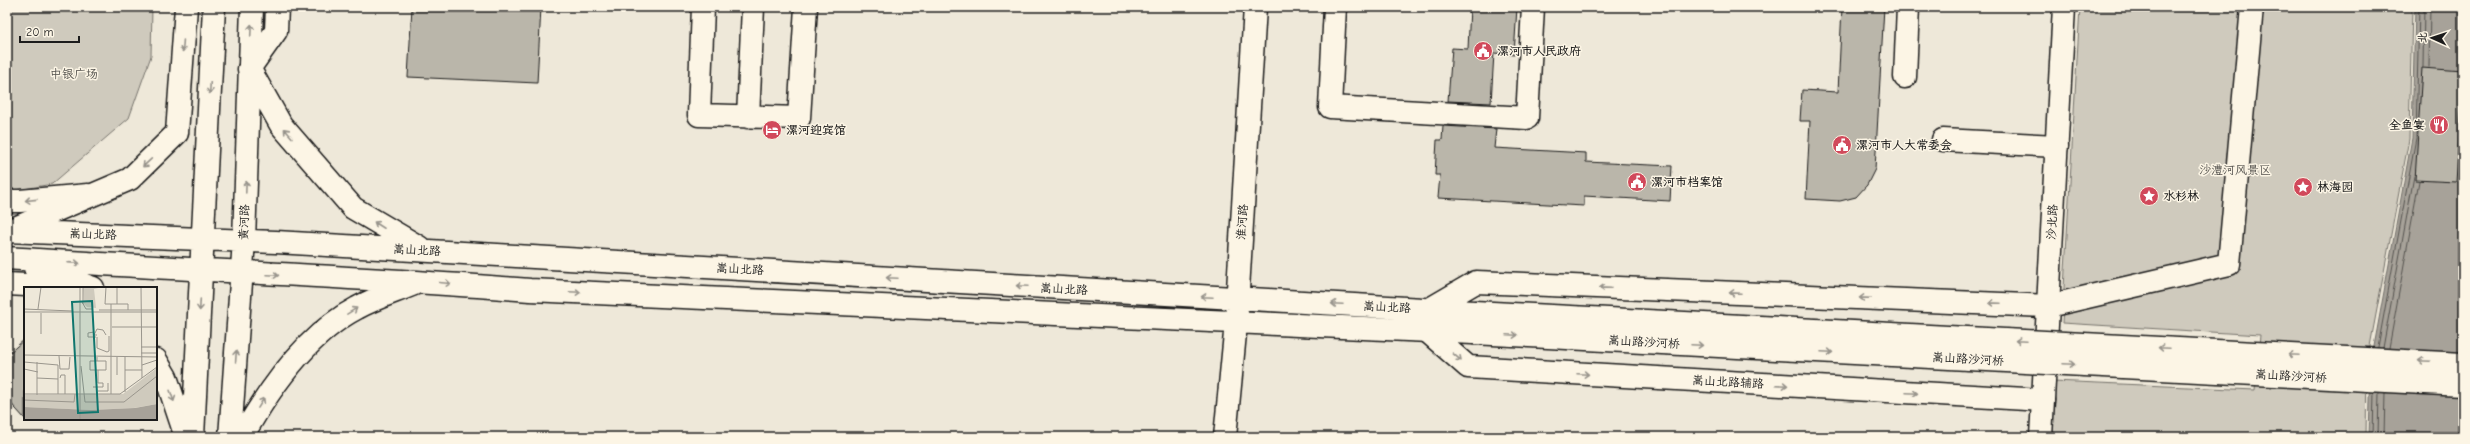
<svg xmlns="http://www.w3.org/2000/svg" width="2470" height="444" font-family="'Comic Neue','LXGW WenKai TC',sans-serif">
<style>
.green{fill:#cfcabd;stroke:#76736c}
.water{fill:#a7a299;stroke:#6f6c67}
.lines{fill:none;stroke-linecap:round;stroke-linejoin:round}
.shore{stroke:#54524e;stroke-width:1}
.building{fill:#bab6aa;stroke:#1c1c1c}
.street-casing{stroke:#1c1c1c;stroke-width:25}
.secondary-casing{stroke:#1c1c1c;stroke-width:25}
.street{stroke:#fcf5e5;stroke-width:22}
.secondary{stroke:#fcf5e5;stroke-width:22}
.secondary-bridge-casing{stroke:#1c1c1c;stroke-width:25;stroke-linecap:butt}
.secondary-bridge{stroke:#fcf5e5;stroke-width:22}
.oneway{stroke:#97938b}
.labels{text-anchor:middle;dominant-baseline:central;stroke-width:3;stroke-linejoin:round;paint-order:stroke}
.poi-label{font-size:12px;font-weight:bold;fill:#1c1c1c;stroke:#fcf5e5;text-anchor:start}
.park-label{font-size:12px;fill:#52504c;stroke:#fcf5e5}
.street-label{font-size:12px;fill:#1c1c1c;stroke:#fcf5e5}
.inset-road{fill:none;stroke:#9a968d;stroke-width:1}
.view{fill:#0f766e;fill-opacity:0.15;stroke:#0f766e;stroke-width:2}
.inset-edge{fill:none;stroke:#1c1c1c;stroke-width:2}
</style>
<rect width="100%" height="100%" fill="#eee8d9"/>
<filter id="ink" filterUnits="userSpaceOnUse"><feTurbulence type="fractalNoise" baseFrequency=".025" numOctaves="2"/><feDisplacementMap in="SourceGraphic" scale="8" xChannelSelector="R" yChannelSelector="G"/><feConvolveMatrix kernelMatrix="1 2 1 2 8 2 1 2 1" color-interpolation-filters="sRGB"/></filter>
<g filter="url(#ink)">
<path class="green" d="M7,7h145l-1,49 -22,62 -77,66 -45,8z
M2080,7h332l-3,132 -42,223 -1,75h-316l3,-56 202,9 5,-55 -198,-12z"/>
<path class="water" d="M2415,7h48v430h-94l2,-74 41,-225z"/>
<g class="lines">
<path class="shore" d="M2423,67l1,-60
M2429,67l1,-60
M2378,347l38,-209 3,-131
M2383,348l31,-172
M2389,348l30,-167
M2373,437l1,-45
M2378,437l1,-44
M2384,437l1,-44"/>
</g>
<path class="building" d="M412,7h129l-4,76 -129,-6z
M1470,7h47l-3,48 -20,-2 -3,50 -43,-2 4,-53 16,1z
M1842,7h42l-9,162 -8,16 -11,12 -16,4 -34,-2 4,-78h-10l2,-31 36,2z
M2422,68l41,3 -7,111 -41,-2z
M1443,126l53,3 -2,19 92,5v9l86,4 -2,35 -86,-5v10l-146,-8 2,-23h-5l2,-35h5z
M25,339v80l-18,-20v-44z"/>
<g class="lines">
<defs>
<path id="street" d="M703,7l-4,108 100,3 7,-111
M1335,7l-5,100 197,11 6,-111
M249,69l27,-38 1,-24
M1905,77l3,-70
M748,117l5,-110
M1943,140l114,6
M7,201h13l68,-6
M7,284l76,4
M1428,310l48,-28 572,24 181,-42 23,-257
M1427,331l41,36 575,33"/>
<path id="secondary" d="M250,70l31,55 72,83 66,39
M15,228l115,-49 47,-46 9,-126
M7,231l269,11 1198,70
M7,258c174,12 349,18 523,32l943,43
M35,268l58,20
M156,360l10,17 20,60
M193,437l21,-430
M230,437l14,-197 8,-233
M242,437c27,-48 65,-103 115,-129 18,-10 38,-16 57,-24
M1225,437l11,-114 19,-316
M2041,437l23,-430"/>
</defs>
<use href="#street" class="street-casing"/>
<use href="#secondary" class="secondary-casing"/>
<use href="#street" class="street"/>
<use href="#secondary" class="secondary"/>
<defs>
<path id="secondary-bridge" d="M1474,312l989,52
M1473,333l990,52"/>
</defs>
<use href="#secondary-bridge" class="secondary-bridge-casing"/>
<use href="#secondary-bridge" class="secondary-bridge"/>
</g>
<defs><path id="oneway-shaft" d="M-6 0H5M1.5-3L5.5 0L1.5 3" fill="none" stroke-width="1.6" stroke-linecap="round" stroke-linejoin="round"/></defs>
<g class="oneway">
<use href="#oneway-shaft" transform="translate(251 30) rotate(-87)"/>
<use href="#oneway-shaft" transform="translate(183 46) rotate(94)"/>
<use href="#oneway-shaft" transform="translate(210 88) rotate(93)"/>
<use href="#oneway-shaft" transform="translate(288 133) rotate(-131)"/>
<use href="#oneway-shaft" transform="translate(147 163) rotate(137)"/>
<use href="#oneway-shaft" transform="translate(246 187) rotate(-88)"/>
<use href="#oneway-shaft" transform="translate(31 200) rotate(174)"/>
<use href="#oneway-shaft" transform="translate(379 225) rotate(-147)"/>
<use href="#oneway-shaft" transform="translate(74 263) rotate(4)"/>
<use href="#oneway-shaft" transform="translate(273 275) rotate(3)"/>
<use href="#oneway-shaft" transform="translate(892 278) rotate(-177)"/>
<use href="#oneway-shaft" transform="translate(445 283) rotate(5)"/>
<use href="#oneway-shaft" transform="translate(1022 286) rotate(-177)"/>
<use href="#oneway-shaft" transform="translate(1605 288) rotate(-178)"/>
<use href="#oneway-shaft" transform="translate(575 292) rotate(3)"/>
<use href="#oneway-shaft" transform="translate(1735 293) rotate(-178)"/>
<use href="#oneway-shaft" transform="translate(1207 297) rotate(-177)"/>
<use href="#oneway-shaft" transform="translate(1865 298) rotate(-178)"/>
<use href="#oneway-shaft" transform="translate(1995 303) rotate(-178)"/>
<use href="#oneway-shaft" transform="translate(1337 304) rotate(-177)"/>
<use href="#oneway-shaft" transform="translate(200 305) rotate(93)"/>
<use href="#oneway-shaft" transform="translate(352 311) rotate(-31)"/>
<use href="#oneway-shaft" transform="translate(1512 335) rotate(3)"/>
<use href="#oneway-shaft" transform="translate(2021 341) rotate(-177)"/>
<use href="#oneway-shaft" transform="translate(1697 345) rotate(3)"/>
<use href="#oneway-shaft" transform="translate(2164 348) rotate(-177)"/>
<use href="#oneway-shaft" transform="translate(1827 352) rotate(3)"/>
<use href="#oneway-shaft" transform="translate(2294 355) rotate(-177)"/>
<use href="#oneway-shaft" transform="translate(236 356) rotate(-86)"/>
<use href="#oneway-shaft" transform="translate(1457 357) rotate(41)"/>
<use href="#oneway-shaft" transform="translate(2424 361) rotate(-177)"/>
<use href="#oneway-shaft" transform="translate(2069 364) rotate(3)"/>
<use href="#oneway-shaft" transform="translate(1583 374) rotate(3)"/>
<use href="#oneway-shaft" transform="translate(1782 385) rotate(3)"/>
<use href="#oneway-shaft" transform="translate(1912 393) rotate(3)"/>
<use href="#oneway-shaft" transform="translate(172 396) rotate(71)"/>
<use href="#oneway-shaft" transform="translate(261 403) rotate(-59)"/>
</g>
</g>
<defs>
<symbol id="civic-disc" viewBox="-11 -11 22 22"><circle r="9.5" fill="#d1495b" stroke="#fcf5e5"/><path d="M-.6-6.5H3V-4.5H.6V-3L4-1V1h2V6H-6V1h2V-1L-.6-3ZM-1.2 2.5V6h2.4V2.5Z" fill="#fff"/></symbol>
<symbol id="restaurant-disc" viewBox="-11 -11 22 22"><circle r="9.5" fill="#d1495b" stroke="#fcf5e5"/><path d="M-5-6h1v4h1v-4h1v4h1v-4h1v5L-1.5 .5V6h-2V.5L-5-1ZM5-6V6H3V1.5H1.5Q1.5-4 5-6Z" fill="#fff"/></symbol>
<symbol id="hotel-disc" viewBox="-11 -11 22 22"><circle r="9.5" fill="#d1495b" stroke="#fcf5e5"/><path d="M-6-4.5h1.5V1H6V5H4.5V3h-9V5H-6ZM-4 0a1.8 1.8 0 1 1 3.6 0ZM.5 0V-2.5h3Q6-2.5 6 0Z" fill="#fff"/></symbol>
<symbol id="sight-disc" viewBox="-11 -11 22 22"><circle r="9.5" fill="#d1495b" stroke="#fcf5e5"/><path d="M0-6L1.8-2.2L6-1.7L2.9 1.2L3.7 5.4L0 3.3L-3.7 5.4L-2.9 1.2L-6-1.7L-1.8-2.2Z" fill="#fff"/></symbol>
</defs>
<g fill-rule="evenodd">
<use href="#civic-disc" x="1472" y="40" width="22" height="22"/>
<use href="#restaurant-disc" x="2428" y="114" width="22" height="22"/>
<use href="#hotel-disc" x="761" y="119" width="22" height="22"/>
<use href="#civic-disc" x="1831" y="134" width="22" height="22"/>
<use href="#civic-disc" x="1626" y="171" width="22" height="22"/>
<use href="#sight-disc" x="2292" y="176" width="22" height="22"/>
<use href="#sight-disc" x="2138" y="185" width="22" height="22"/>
</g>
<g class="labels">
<g class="poi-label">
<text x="1497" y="51">漯河市人民政府</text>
<text x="2425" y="125" text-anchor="end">全鱼宴</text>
<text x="786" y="130">漯河迎宾馆</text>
<text x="1856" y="145">漯河市人大常委会</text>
<text x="1651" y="182">漯河市档案馆</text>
<text x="2317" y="187">林海园</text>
<text x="2163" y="196">水杉林</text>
</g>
<g class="park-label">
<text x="74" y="74">中银广场</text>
<text x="2235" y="170">沙澧河风景区</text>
</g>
<g class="street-label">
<text transform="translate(244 222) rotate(-88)">黄河路</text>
<text transform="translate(1242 222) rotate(-86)">淮河路</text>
<text transform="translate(2052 222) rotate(-87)">沙北路</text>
<text transform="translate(93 234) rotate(2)">嵩山北路</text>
<text transform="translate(417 250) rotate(3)">嵩山北路</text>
<text transform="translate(740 269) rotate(3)">嵩山北路</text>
<text transform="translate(1064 289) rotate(3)">嵩山北路</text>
<text transform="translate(1387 307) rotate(3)">嵩山北路</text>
<text transform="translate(1644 342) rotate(3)">嵩山路沙河桥</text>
<text transform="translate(1968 359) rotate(3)">嵩山路沙河桥</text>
<text transform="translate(2291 376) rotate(3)">嵩山路沙河桥</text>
<text transform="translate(1728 382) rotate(3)">嵩山北路辅路</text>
</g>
</g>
<g transform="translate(24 287)">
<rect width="133" height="133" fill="#eee8d9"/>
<path d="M59,0h20l-9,2 2,19 -9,-1 -3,-3zM133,81v36l-23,4 -43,2 -67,-3v-12l99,-1z" fill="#cfcabd"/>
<path d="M133,117v16h-133v-13l67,3 44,-2z" fill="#a7a299"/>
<path class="inset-road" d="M59,0v17M82,0l-1,17h6v90M117,0l1,91M58,15l4,7h7M87,17h6v-17M93,17h11v6M0,22l48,2M14,22l3,-22M75,23h58M0,25h133M17,26v21M88,40h45M70,45l-6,1v4h8M73,48h-3l3,-6 6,1 3,5M73,50v11l10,4 2,-1v-15M117,60h16M117,66h16M0,68l133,2M35,69l1,13h9l1,-12M93,70v18M73,74h-7v9h16v-9h-9v-4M0,75l34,3v29M118,78l15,-5M57,79l4,36h39l33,-26M0,82l14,3M101,83h17M13,91l21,1M36,91l1,-3h4v19M69,100h10v-4h-5v-13M74,104h10v-8M101,105v-35M0,107h96l37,-27M13,108v-33M0,113l50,2 1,-8M56,133v-133"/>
<path class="view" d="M68,14l6,111 -20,1 -6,-111z"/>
<rect width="133" height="133" class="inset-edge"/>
</g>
<rect width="2470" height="444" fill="none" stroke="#fcf5e5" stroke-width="24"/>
<rect x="12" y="12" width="2446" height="420" fill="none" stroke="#1c1c1c" stroke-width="1.5" filter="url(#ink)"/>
<g transform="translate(2432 38) rotate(273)" stroke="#fcf5e5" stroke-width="3" paint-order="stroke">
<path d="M0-3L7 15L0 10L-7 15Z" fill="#1c1c1c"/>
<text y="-6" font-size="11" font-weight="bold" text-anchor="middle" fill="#1c1c1c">北</text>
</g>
<path d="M20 36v6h59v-6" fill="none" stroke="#1c1c1c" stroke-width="2"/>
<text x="26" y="36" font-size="12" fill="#1c1c1c" stroke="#fcf5e5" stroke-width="3" paint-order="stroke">20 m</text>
</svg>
